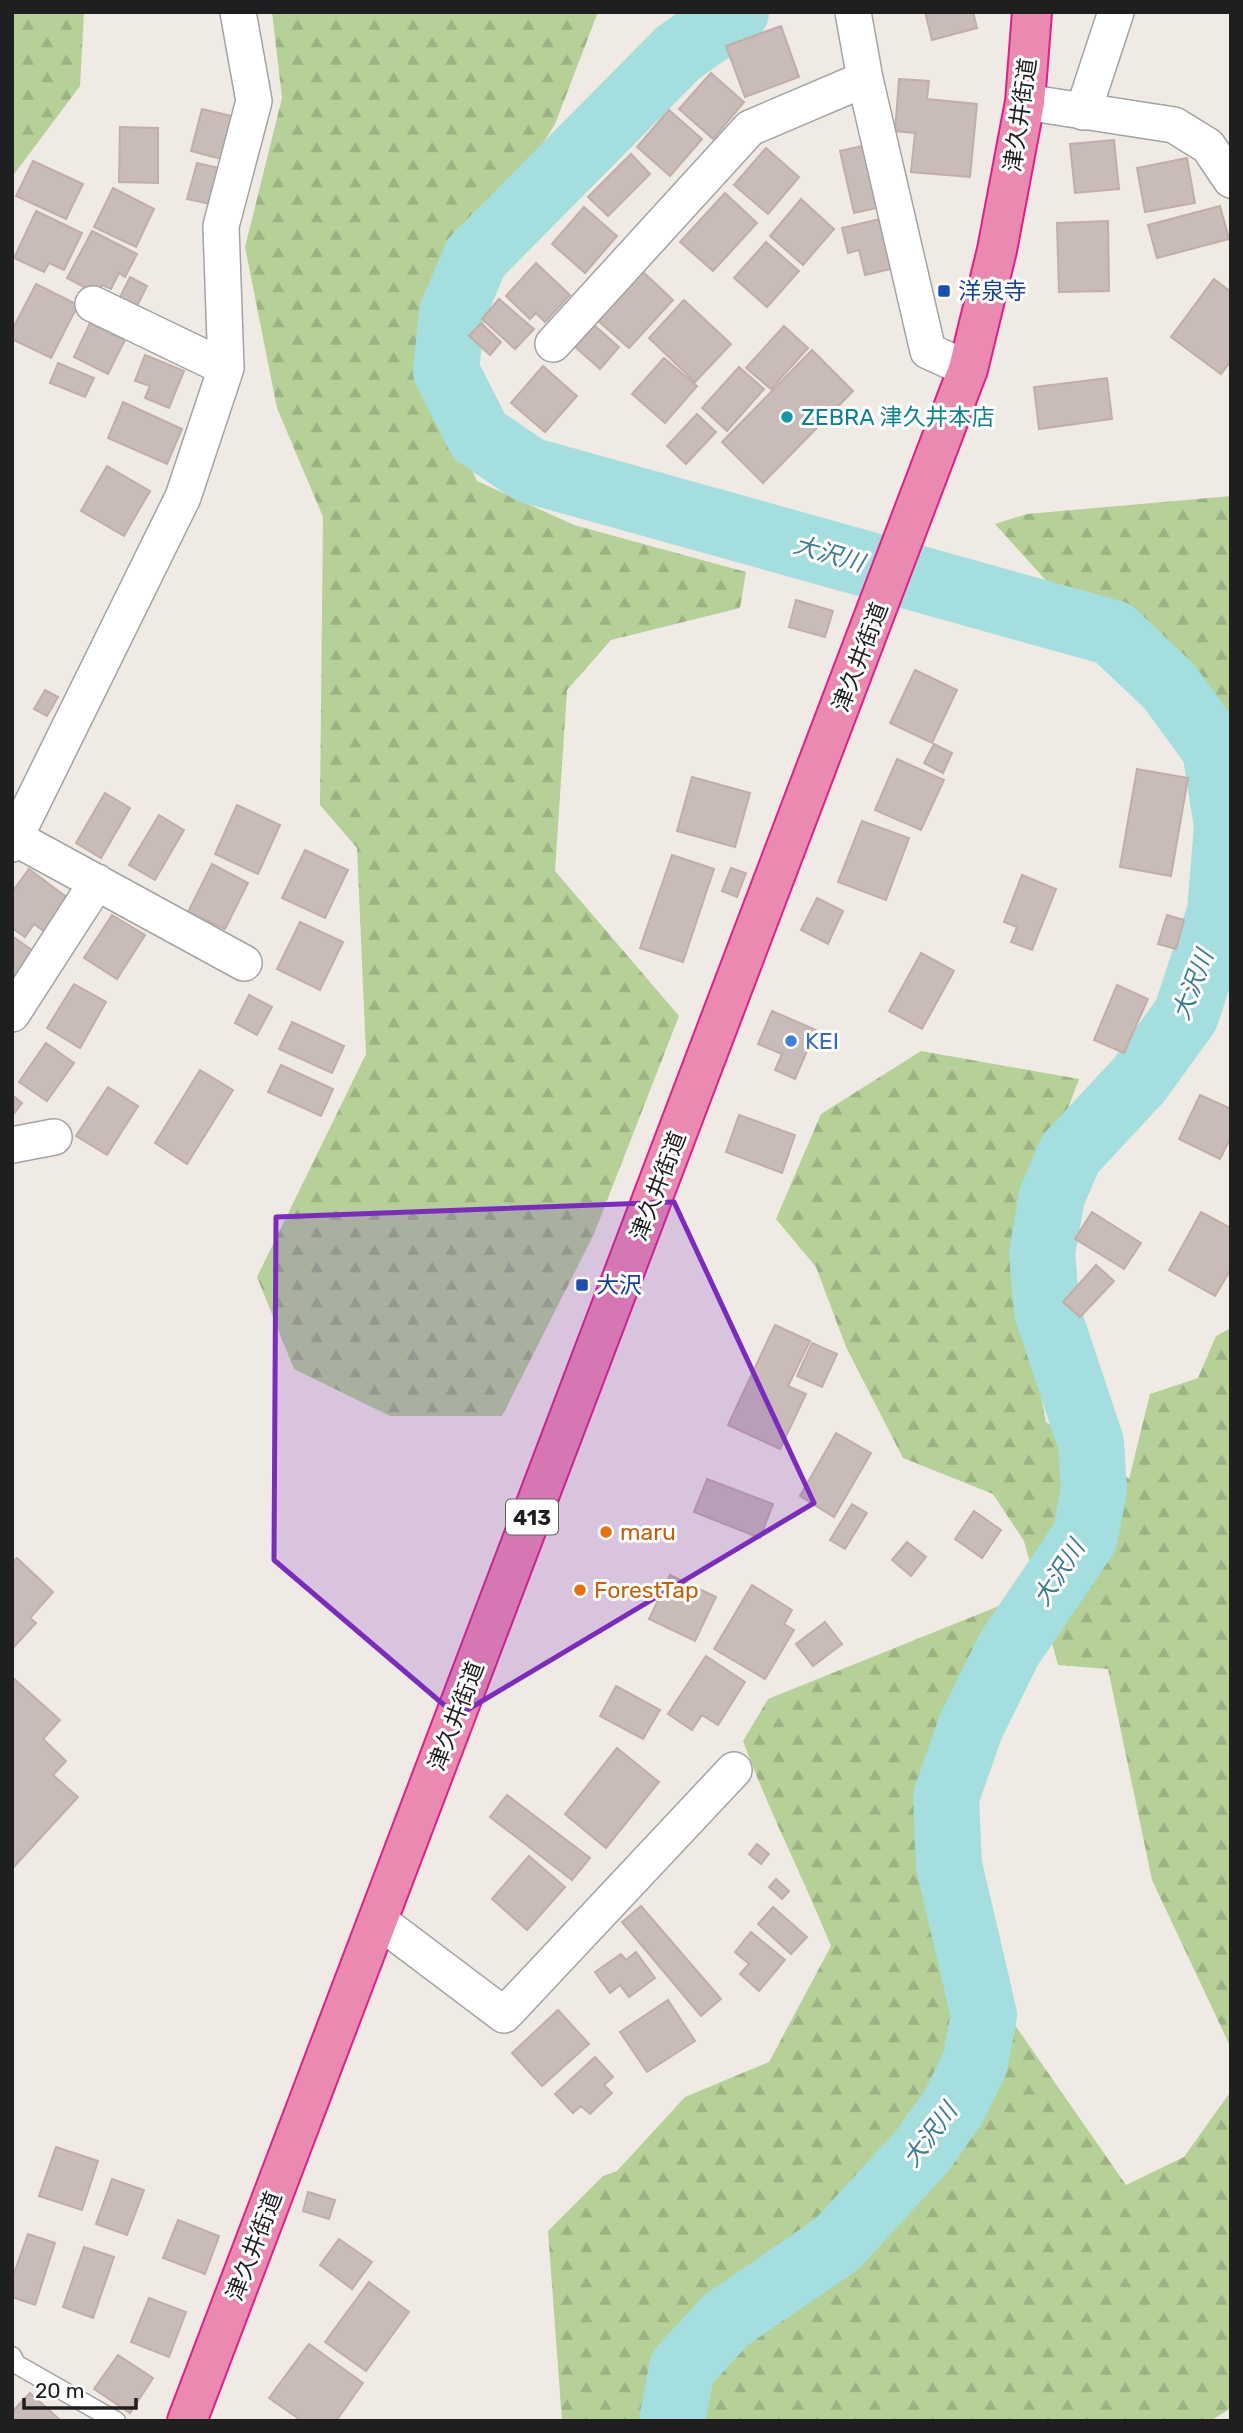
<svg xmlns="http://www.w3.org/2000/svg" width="1243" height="2433" font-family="Rubik,'Noto Sans JP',sans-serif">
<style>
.forest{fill:url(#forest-firs)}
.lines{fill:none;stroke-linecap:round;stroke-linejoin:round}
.river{stroke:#a4dedf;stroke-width:66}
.building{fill:#c8bbb8;stroke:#c2ada7;stroke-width:2}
.lane-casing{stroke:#a3a3a3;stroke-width:21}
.street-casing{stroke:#a3a3a3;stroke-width:38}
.highway-casing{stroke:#e11f8b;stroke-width:42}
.lane{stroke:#fff;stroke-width:18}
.street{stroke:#fff;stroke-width:35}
.highway{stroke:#ea8ab0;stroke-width:38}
.marked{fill:#7b2cbf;fill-opacity:0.2;stroke:#7b2cbf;stroke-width:5;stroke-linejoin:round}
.transit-dot{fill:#1a4fb4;stroke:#fff;stroke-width:2.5}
.culture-dot{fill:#0f9aa8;stroke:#fff;stroke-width:2.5}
.shop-dot{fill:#3f7fe0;stroke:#fff;stroke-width:2.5}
.food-dot{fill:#e8710a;stroke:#fff;stroke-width:2.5}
.labels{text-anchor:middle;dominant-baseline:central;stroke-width:6;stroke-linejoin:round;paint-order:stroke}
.shield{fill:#fff;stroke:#626262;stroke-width:2}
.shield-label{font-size:21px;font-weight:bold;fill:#1f1f1f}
.street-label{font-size:23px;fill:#1f1f1f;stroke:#fff}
.transit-label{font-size:23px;fill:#164399;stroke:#fff;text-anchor:start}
.culture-label{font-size:23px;fill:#0d838f;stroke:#fff;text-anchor:start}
.shop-label{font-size:23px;fill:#366cbe;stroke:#fff;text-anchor:start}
.food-label{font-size:23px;fill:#c56008;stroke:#fff;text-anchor:start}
.water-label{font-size:24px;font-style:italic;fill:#3d7a93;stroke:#fff}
</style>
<defs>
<pattern id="forest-firs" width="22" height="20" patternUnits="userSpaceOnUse" patternTransform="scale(1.75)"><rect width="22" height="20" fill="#b5d198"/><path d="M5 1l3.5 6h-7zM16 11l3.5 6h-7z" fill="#9bb383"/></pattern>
</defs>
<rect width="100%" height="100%" fill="#f0eae5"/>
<path class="forest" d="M12,12h72l-4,74 -68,91z
M272,12h326l-43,112 -111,179 -11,80 44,98 97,44 172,47 -6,36 -129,32 -44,50 -12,181 124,145 -85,218 -92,182h-112l-96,-47 -37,-92 109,-223 -9,-206 -37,-43 3,-288 -46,-109 -32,-161 37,-149z
M1231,496v229l-20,-3 -160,-136 -56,-62 32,-10z
M921,1051l158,28 -65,175 32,168 83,57 21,-85 48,-16 18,-42 15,-8v720l-79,-168 -44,-211 -50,-4 -34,-124 -31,-47 -90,-36 -57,-111 -30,-80 -40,-48 45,-105z
M999,1606l24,81 -95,115 25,159 55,54 118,170 58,-28 47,-66v317l-21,13h-648l-14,-190 55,-55 14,-5 68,-74 84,-35 62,-116c-28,-69 -62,-135 -88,-205l25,-42z"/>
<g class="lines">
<path class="river" d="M672,2421l10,-53 44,-48 111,-76 86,-94 31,-44 21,-43 9,-48 -35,-150 -3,-68 25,-71 38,-77 76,-112 9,-48 -3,-46 -44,-132 -5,-58 10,-57 18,-42 69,-74 47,-65 34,-103 7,-86 -12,-77 -46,-63 -56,-53 -584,-163 -50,-34 -33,-65 6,-58 24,-56 202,-204 58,-41"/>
</g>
<path class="building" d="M925,12h48l4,16 -45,12z
M781,26l18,51 -54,20 -19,-51z
M711,73l33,29 -31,37 -34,-30z
M899,79l30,2 -2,18 50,5 -7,73 -59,-5 4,-39 -20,-2z
M202,109l38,9 -11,43 -38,-10z
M669,110l33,29 -32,37 -33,-29z
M120,127l38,1v55l-39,-1z
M1114,140l5,49 -44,4 -5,-49z
M871,144l14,62 -31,7 -14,-62z
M766,148l33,29 -31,37 -34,-29z
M631,154l19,20 -42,42 -20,-19z
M1187,158l8,45 -50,9 -8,-44z
M33,161l50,23 -17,35 -50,-23z
M197,163l26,6 -8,36 -28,-6z
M113,188l41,21 -18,38 -42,-20z
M725,193l32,30 -44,48 -33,-29z
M801,199l33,30 -31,36 -33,-29z
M1220,206l9,33 -72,19 -9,-33z
M584,207l33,29 -32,37 -33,-29z
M36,211l46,22 -18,37 -15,-7 -5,9 -30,-14z
M884,218l11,50 -30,7 -6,-25 -11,3 -6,-25z
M1108,221l1,70 -50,1 -2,-69z
M92,231l45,23 -12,23 -6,-4 -8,16 -9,-4 -5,9 -30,-16z
M766,242l33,29 -32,36 -33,-29z
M536,263l34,32 -25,27 -9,-9 -6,6 -24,-23z
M641,270l32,30 -44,48 -33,-29z
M130,277l17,9 -13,26 -17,-9z
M1214,279l17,13v69l-10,13 -50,-37z
M36,284l42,21 -27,53 -39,-19v-9z
M499,299l35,30 -19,20 -33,-30z
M684,300l47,44 -36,38 -46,-44z
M90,323l35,17 -17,34 -34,-17z
M481,323l20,19 -11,13 -21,-19z
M594,325l25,22 -19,22 -25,-22z
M784,326l24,22 -37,41 -25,-21z
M812,350l41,41 -90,92 -41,-41z
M145,355l39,16 -15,37 -24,-10 5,-12 -15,-5z
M664,358l33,28 -32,37 -33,-29z
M58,363l36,15 -9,19 -35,-14z
M543,366l34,30 -32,36 -34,-29z
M739,367l25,22 -37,42 -25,-23z
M1107,378l5,41 -73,10 -5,-42z
M123,402l59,27 -15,35 -59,-26z
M697,414l19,18 -30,32 -19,-18z
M107,466l43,25 -26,45 -43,-25z
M796,600l37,11 -8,26 -36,-10z
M915,670l42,20 -25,53 -42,-20z
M45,690l13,7 -11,19 -13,-7z
M934,744l18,9 -9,20 -19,-10z
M897,759l47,21 -23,50 -46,-20z
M1137,769l51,9 -17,98 -51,-9z
M692,777l58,16 -15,54 -58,-16z
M105,793l25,15 -29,50 -25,-15z
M237,805l43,20 -22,49 -43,-20z
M159,815l25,15 -29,50 -26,-15z
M862,821l47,17 -23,62 -48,-18z
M305,850l43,20 -23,48 -43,-20z
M672,855l42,14 -31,93 -43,-14z
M212,864l36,19 -23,46 -37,-17z
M731,868l15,5 -9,24 -15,-6z
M29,869l40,30 -24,33 -11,-8 -9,13 -13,-9v-36z
M1022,875l34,14 -24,61 -21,-8 6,-15 -13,-5z
M817,898l26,13 -15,33 -27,-14z
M112,915l33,20 -28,44 -33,-21z
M1167,915l17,5 -8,29 -18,-5z
M300,922l43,20 -23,48 -43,-21z
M12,936l24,17 -24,31z
M921,953l33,18 -32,58 -33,-18z
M74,984l32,18 -26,46 -33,-20z
M1117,985l31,14 -24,54 -30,-13z
M249,995l23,12 -15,28 -22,-12z
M772,1011l44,19 -21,49 -20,-9 7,-16 -24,-10z
M292,1022l52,24 -12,27 -53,-24z
M46,1043l28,20 -27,38 -28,-19z
M281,1065l52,24 -12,27 -53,-24z
M200,1070l33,20 -46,74 -32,-21z
M108,1087l30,19 -31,49 -31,-19z
M12,1095l10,8 -10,13z
M1200,1095l31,14v28l-11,22 -41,-20z
M739,1115l56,20 -13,38 -56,-21z
M1092,1212l49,31 -17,26 -49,-30z
M1201,1212l30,16v41l-16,27 -46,-26z
M1096,1265l18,16 -34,36 -17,-15z
M775,1325l35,16 -22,45 18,8 -26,55 -52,-24z
M812,1343l25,11 -15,33 -25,-11z
M836,1433l35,20 -37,64 -34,-21z
M707,1479l66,25 -13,34 -66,-26z
M852,1504l15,9 -22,36 -15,-9z
M974,1511l27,19 -19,28 -27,-19z
M907,1542l19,15 -15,19 -19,-16z
M17,1558l36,34 -23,26 6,5 -24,26v-86z
M670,1575l46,22 -21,44 -46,-22z
M752,1585l40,25 -8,14 10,6 -29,49 -51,-30z
M825,1622l17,22 -29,22 -17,-22z
M706,1656l39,26 -27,43 -16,-10 -10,15 -24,-16z
M12,1677l48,43 -17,19 23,22 -13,14 25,22 -66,72z
M616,1686l44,24 -17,29 -43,-23z
M617,1748l42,34 -53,66 -41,-34z
M507,1795l83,63 -18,22 -82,-63z
M757,1844l12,10 -8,10 -12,-10z
M529,1856l36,31 -38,43 -35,-31z
M776,1879l13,12 -7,8 -13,-12z
M641,1906l80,93 -20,17 -79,-94z
M773,1907l34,30 -16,17 -33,-30z
M751,1932l34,28 -26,31 -19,-17 9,-10 -14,-12z
M636,1952l19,26 -26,19 -9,-12 -10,8 -15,-21 26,-18 5,6z
M668,2000l27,41 -48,31 -27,-40z
M558,2010l31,34 -47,42 -30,-33z
M595,2057l18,20 -9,8 8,8 -22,21 -9,-8 -8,7 -18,-19z
M56,2147l42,14 -16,49 -43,-14z
M112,2179l32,11 -17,45 -31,-11z
M308,2192l27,8 -6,19 -26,-8z
M178,2220l41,16 -14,38 -42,-16z
M28,2234l27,9 -20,62 -23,-8v-18z
M339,2239l33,23 -20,27 -32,-24z
M84,2247l30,10 -21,61 -30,-11z
M369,2282l40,30 -43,59 -41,-29z
M149,2298l37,14 -17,45 -38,-15z
M309,2344l54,39 -27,38h-34l-33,-23z
M118,2355l35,23 -23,35 -36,-24z
M30,2393l29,26 -2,2h-45v-9z"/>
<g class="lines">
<defs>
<path id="lane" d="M12,2356l4,8 100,57"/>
<path id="street" d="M853,12l12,67 63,272 40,18
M1025,102l149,23 34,21 23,34
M1083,112l33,-100
M93,304l133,64
M553,344l197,-216 115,-49
M17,839l227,124
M12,844l171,-347 43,-129 -5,-142 33,-125 -16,-89
M12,1014l85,-132
M12,1145l42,-8
M378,1920l126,95 230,-245"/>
<path id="highway" d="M187,2421l781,-2052 29,-119 28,-148 7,-90"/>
</defs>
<use href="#lane" class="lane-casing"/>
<use href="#street" class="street-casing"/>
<use href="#highway" class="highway-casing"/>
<use href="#lane" class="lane"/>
<use href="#street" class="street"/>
<use href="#highway" class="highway"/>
</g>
<path class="marked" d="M674,1202l140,301 -357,213 -183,-156 2,-343z"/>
<g class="transit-dot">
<rect x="937" y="284" width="14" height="14" rx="3.5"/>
<rect x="575" y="1278" width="14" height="14" rx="3.5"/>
</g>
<circle class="culture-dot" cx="787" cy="417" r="7"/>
<circle class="shop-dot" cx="791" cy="1041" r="7"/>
<g class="food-dot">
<circle cx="606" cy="1532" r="7"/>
<circle cx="580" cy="1590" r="7"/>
</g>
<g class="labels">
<rect class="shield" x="506" y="1499.5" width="52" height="35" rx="5"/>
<g class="shield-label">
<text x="532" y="1517">413</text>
</g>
<g class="street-label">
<text transform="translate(1020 115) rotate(-82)">津久井街道</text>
<text transform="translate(860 657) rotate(-69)">津久井街道</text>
<text transform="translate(658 1186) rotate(-69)">津久井街道</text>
<text transform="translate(456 1716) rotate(-69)">津久井街道</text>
<text transform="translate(254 2246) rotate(-69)">津久井街道</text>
</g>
<g class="transit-label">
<text x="958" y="291">洋泉寺</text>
<text x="596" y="1285">大沢</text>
</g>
<g class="culture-label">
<text x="801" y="417">ZEBRA 津久井本店</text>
</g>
<g class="shop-label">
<text x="805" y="1041">KEI</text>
</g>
<g class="food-label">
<text x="620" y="1532">maru</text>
<text x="594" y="1590">ForestTap</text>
</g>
<g class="water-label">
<text transform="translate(829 554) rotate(16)">大沢川</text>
<text transform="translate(1193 985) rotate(-69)">大沢川</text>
<text transform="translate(1059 1573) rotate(-57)">大沢川</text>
<text transform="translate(930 2135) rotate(-53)">大沢川</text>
</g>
</g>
<rect width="1243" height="2433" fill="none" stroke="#1f1f1f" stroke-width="28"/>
<path d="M24 2398v10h112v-10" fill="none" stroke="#1f1f1f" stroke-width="3.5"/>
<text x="35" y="2398" font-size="21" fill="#1f1f1f" stroke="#ffffff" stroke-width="5" paint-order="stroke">20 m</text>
</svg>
